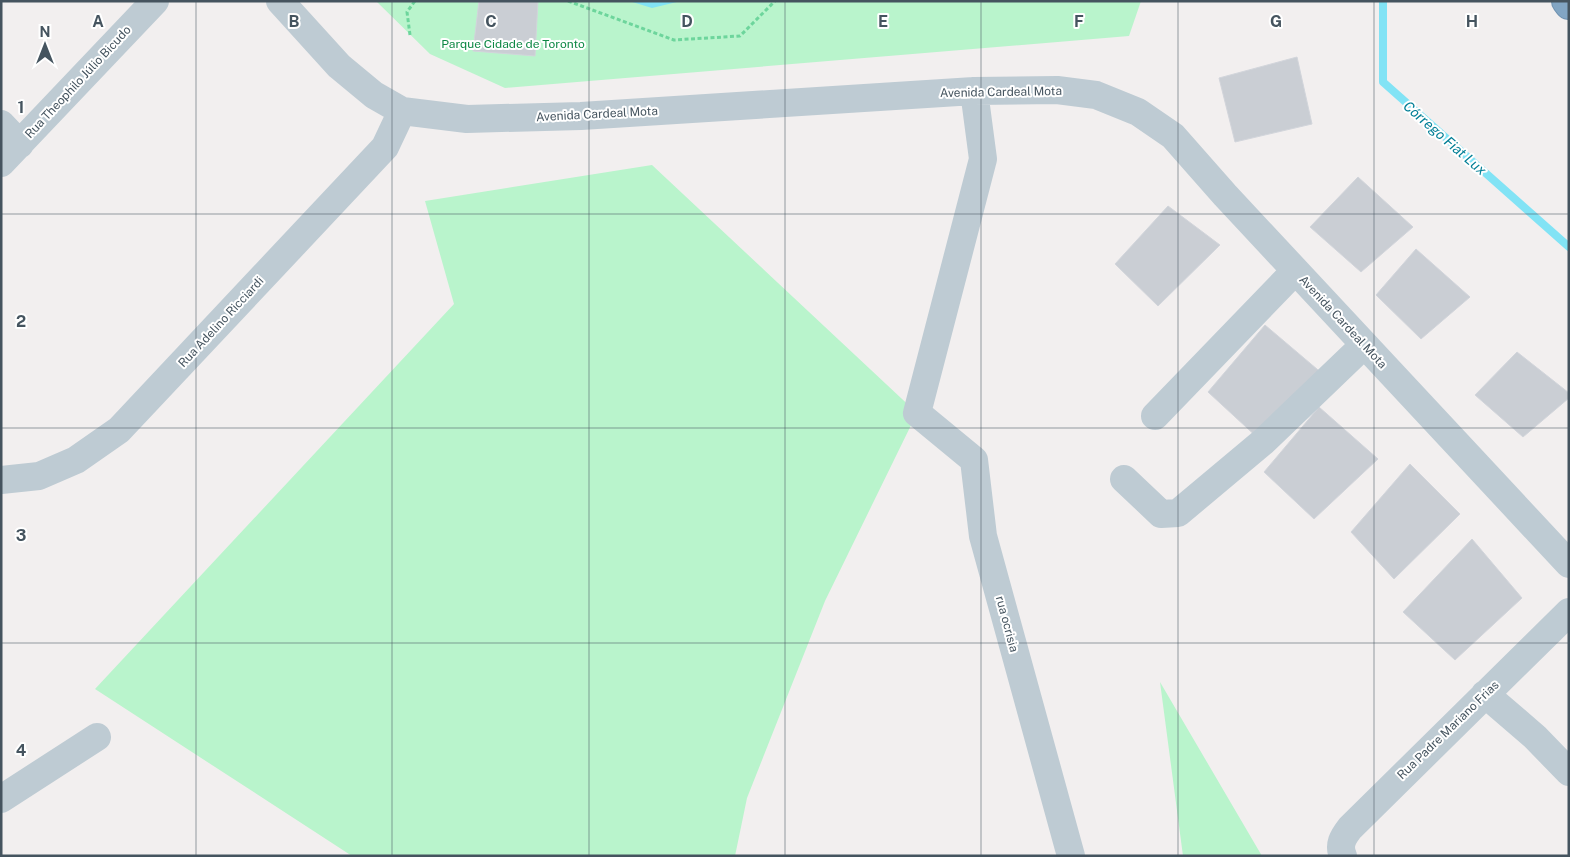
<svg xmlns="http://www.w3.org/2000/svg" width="1570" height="857" font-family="'Public Sans',sans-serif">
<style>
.green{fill:#b9f4cc}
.water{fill:#82e3f5}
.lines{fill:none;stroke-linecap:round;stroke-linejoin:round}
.stream{stroke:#82e3f5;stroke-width:8}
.building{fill:#caced4;stroke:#d2d5db}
.highway-casing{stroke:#6d90af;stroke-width:30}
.path{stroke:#6dd59c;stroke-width:3;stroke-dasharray:4 2.5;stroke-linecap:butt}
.minor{stroke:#becbd3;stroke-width:28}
.highway{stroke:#82a5c3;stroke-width:28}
.grid{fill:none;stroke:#45545f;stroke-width:1;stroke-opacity:0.55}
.labels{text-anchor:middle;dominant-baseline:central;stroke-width:4;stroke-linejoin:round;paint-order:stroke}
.park-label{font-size:12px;fill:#0d8844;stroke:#fff}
.street-label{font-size:12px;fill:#45545f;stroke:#fff}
.water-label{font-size:14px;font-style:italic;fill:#037f96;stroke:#fff}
.grid-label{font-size:16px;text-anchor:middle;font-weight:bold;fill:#45545f;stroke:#fff;stroke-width:4;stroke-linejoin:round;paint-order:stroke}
</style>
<rect width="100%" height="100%" fill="#f2efef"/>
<path class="green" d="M376,1h765l-12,35 -624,52 -75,-34z
M652,165l265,248 -92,188 -78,197 -12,58h-383l-257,-167 359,-385 -29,-103z
M1160,682l102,174h-79z"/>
<path class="water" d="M629,1h52l-29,7z"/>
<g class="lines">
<path class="stream" d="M1383,1v81l186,165"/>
</g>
<path class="building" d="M479,1h59l-3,55 -62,-5z
M1297,57l15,67 -77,18 -16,-64z
M1358,177l55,50 -52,45 -51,-45z
M1168,206l52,39 -62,61 -43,-42z
M1416,249l54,48 -49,42 -45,-44z
M1265,325l59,50 -65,64 -51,-47z
M1517,352l52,41v5l-46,39 -48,-42z
M1319,407l59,52 -64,60 -50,-47z
M1410,464l50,50 -66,65 -43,-47z
M1472,539l50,59 -67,62 -52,-48z"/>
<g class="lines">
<defs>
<path id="highway" d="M1566,1l3,4"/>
</defs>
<use href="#highway" class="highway-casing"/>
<path class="path" d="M568,1l106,39 66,-4 35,-35
M410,35l-3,-23 8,-11"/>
<path class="minor" d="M280,1l59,65 35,29 28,16 65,8 114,-3 393,-25 83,-1 39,5 42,17 35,24 52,59 344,369
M974,91l9,68 -66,254 57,47 9,76 88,320
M1,124l19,20
M1,163l154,-162
M1155,416l140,-145
M1124,479l37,35 17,-1 86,-72 100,-96
M1,480l38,-4 37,-16 43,-30 266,-283 17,-36
M1485,694l50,43 34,35
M1,799l96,-62
M1343,856c-5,-11 0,-19 7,-28l219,-216"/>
<use href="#highway" class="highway"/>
</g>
<path class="grid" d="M196,1v855M392,1v855M589,1v855M785,1v855M981,1v855M1178,1v855M1374,1v855M1,214h1568M1,428h1568M1,643h1568"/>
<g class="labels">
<g class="park-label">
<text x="513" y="44">Parque Cidade de Toronto</text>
</g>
<g class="street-label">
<text transform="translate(78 82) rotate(-47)">Rua Theophilo Júlio Bicudo</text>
<text transform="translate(1001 92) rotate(-1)">Avenida Cardeal Mota</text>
<text transform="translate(597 114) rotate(-3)">Avenida Cardeal Mota</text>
<text transform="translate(221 322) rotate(-47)">Rua Adelino Ricciardi</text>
<text transform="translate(1343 322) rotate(47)">Avenida Cardeal Mota</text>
<text transform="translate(1007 624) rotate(75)">rua ocrisia</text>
<text transform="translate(1448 730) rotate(-44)">Rua Padre Mariano Frias</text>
</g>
<g class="water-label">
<text transform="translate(1445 138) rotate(41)">Córrego Fiat Lux</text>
</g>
</g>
<g class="grid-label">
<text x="98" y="27">A</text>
<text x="294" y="27">B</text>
<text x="491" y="27">C</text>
<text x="687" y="27">D</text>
<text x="883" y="27">E</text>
<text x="1079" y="27">F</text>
<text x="1276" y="27">G</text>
<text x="1472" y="27">H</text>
<text x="21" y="113">1</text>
<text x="21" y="327">2</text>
<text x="21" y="541">3</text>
<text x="21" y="756">4</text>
</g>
<rect width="1570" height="857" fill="none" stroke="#45545f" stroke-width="5"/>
<g transform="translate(45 45)" stroke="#ffffff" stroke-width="4" paint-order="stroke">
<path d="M0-4L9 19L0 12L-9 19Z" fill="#45545f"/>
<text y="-8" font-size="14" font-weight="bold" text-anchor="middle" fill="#45545f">N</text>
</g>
</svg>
